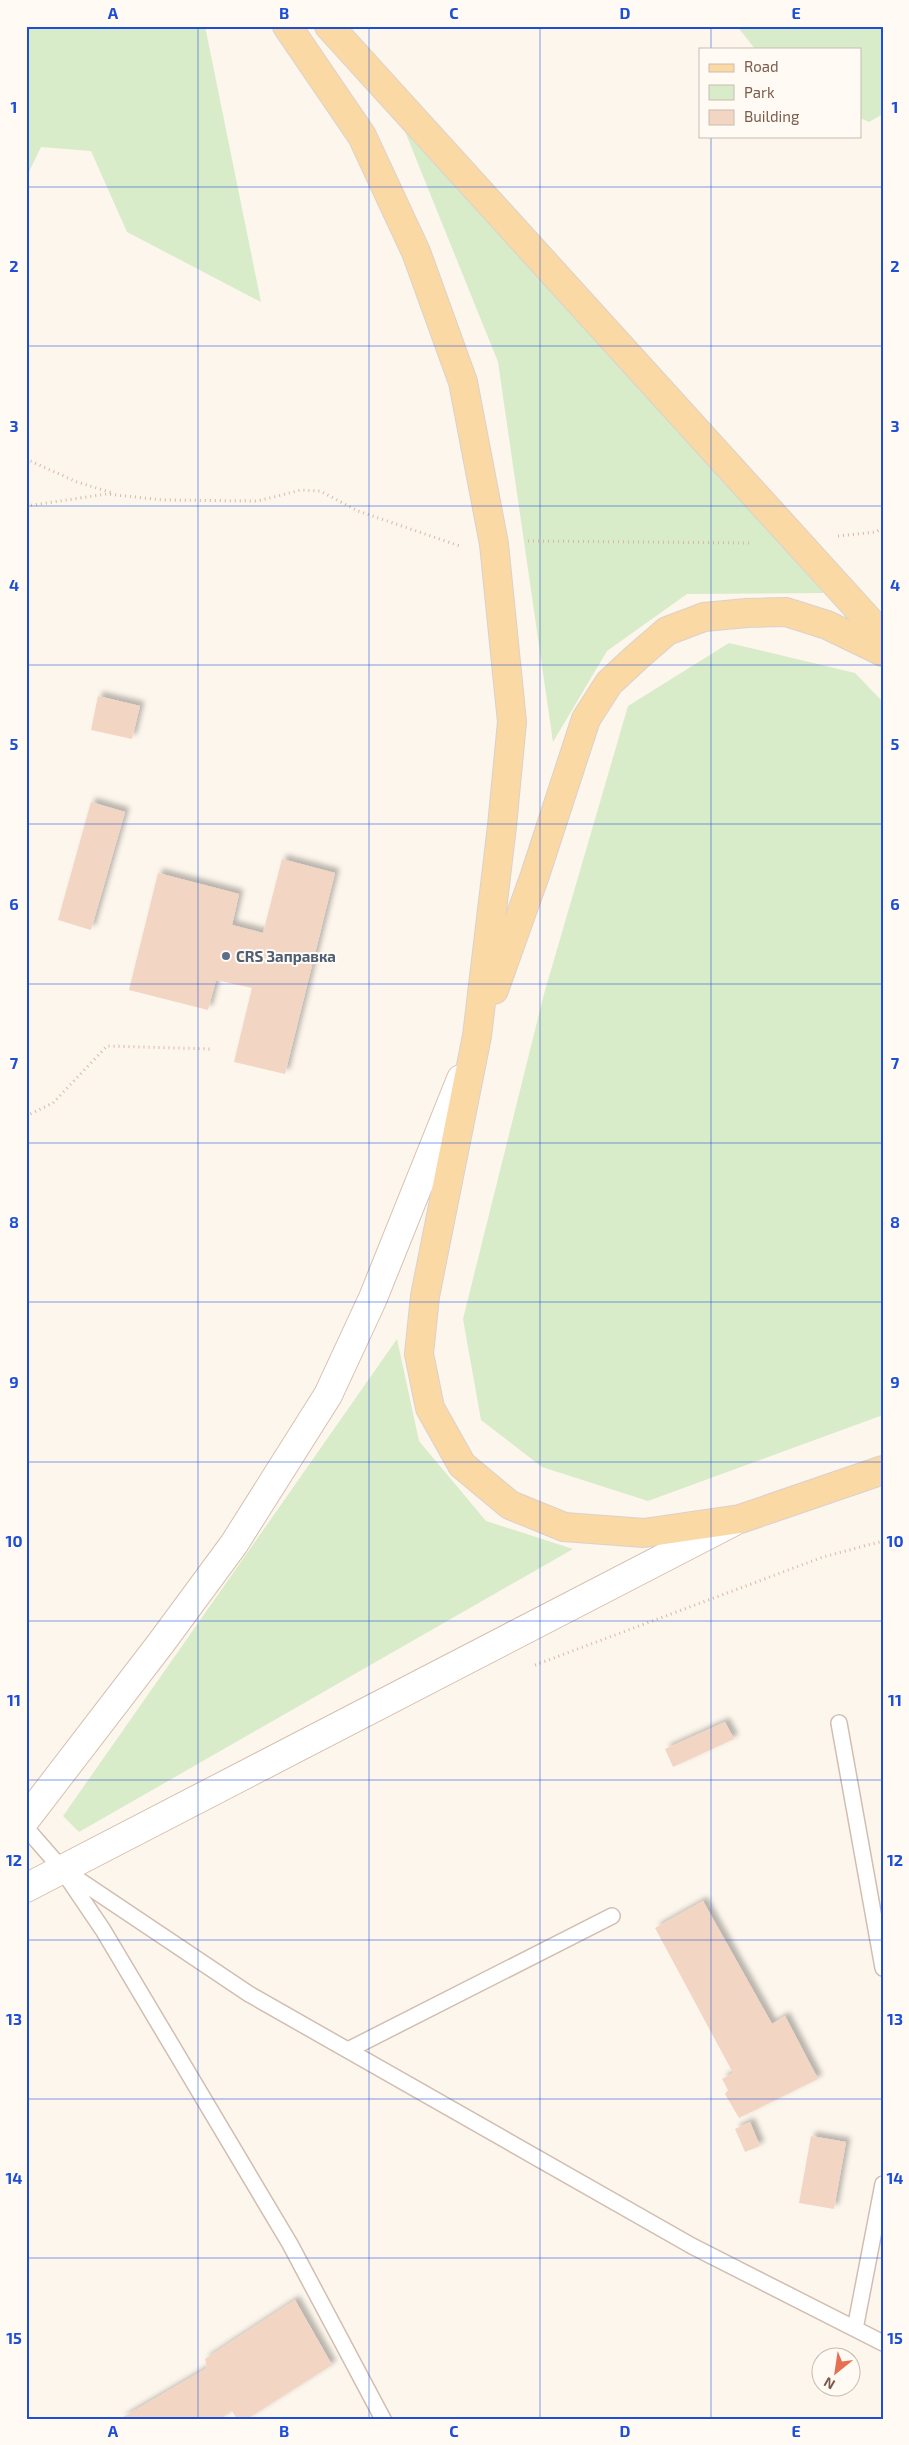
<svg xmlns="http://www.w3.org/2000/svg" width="909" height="2445" font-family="'Exo 2',sans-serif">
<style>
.green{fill:#d8ecc9}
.building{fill:#f3d5c3;filter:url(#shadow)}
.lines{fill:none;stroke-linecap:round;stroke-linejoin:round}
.service-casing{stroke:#d1beb0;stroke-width:18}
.secondary-casing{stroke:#d6c0b0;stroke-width:30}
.primary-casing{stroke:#dad1cd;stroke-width:30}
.path{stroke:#d9b8a5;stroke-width:3;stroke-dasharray:1 4;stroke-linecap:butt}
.service{stroke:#fff;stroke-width:15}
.secondary{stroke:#fff;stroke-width:28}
.primary{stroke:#fbd9a5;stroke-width:28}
.grid{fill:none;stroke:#1d4ed8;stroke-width:1;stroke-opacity:0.55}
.service-dot{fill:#5c6f8a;stroke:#fffaf3;stroke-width:2}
.labels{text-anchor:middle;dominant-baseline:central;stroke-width:4;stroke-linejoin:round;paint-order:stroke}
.service-label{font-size:15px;font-weight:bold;fill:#4e5e75;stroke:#fffaf3;text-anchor:start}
.neatline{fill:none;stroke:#1d4ed8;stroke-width:2}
.grid-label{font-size:16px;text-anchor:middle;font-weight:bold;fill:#1d4ed8}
</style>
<defs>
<filter id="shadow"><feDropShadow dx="4.5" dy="-4.5" stdDeviation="2.5" flood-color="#0004"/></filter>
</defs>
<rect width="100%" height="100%" fill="#fdf6ec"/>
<path class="green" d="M26,26h179l56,276 -134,-70 -36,-81 -50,-4 -15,31z
M737,26h146v88l-14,8 -9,-4v-69h-105z
M402,124l422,469 -137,1 -80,57 -54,91 -55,-380z
M729,643l126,30 28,29v713l-235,86 -106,-34 -61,-47 -18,-101 81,-325 84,-288z
M397,1339l22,102 67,80 87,28 -494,283 -16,-16z"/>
<path class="building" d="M98,696l42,10 -8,33 -41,-9z
M91,802l34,10 -34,118 -33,-10z
M282,859l53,14 -50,201 -51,-12 18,-74 -36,-8 -8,30 -79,-20 29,-117 81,21 -7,31 31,8z
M725,1722l9,17 -61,28 -8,-18z
M703,1901l69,123 13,-8 33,63 -79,39 -14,-24 3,-4 -6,-11 11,-6 -78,-145z
M750,2122l10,24 -15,6 -10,-23z
M811,2136l35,6 -12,67 -35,-6z
M295,2300l37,65 -85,54h-10l-5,-8 -12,8h-100l87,-51 -2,-9z"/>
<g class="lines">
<defs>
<path id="service" d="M839,1723l44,245
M26,1828l35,40 188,126 443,252 191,97
M65,1874l38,56 187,314 93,175
M348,2050l264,-134
M855,2329l28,-145"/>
<path id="secondary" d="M26,1819l135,-176 73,-99 94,-149 45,-97 88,-219
M26,1888l707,-366"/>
<path id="primary" d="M287,26l75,110 54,116 47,130 31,162 18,178 -10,104 -25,210 -52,260 -6,58 11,54 32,57 48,40 54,22 80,6 96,-14 143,-49
M329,26l554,610
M494,990l41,-115 51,-156 23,-36 28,-26 30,-26 37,-14 43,-4 39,-1 41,13 56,27"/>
</defs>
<use href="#service" class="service-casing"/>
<use href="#secondary" class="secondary-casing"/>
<use href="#primary" class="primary-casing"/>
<path class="path" d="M26,459l51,23 36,11
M26,506l81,-12 56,6 95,1 43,-11 19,1 38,20 102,35
M838,536l38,-4 7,-5
M528,541l224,2
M26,1116l27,-13 54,-57 105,3
M535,1665l288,-108 60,-16"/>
<use href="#service" class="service"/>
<use href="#secondary" class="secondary"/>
<use href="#primary" class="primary"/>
</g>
<path class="grid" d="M198,26v2393M369,26v2393M540,26v2393M711,26v23M711,136v2283M26,187h857M26,346h857M26,506h857M26,665h857M26,824h857M26,984h857M26,1143h857M26,1302h857M26,1462h857M26,1621h857M26,1780h857M26,1940h857M26,2099h857M26,2258h857"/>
<circle class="service-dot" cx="226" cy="956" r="5"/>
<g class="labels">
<g class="service-label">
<text x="236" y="956">CRS Заправка</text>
</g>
</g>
<rect width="909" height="2445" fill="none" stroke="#fffaf3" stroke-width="55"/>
<rect x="699" y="48" width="162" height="90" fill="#fffaf3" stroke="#cabbb1"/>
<rect x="709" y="64" width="25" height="8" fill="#fbd9a5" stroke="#cabbb1"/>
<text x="744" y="72" font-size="15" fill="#7a5c4d">Road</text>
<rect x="709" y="85" width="25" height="15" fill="#d8ecc9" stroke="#cabbb1"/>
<text x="744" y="98" font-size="15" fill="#7a5c4d">Park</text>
<rect x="709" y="110" width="25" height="15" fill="#f3d5c3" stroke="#cabbb1"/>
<text x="744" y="122" font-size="15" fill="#7a5c4d">Building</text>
<g transform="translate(836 2372) rotate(210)"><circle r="24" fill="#fffaf3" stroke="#cabbb1"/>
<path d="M0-4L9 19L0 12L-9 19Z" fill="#e76f51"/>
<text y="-8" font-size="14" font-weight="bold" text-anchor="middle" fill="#7a5c4d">N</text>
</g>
<rect x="28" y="28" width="854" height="2390" class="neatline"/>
<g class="grid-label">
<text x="113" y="19">A</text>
<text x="284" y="19">B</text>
<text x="454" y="19">C</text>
<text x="625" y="19">D</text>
<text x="796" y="19">E</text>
<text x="14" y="113">1</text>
<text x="895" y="113">1</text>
<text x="14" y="272">2</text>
<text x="895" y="272">2</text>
<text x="14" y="432">3</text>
<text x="895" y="432">3</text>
<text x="14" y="591">4</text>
<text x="895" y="591">4</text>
<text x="14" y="750">5</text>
<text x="895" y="750">5</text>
<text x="14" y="910">6</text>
<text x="895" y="910">6</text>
<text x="14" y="1069">7</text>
<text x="895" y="1069">7</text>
<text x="14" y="1228">8</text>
<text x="895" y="1228">8</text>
<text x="14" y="1388">9</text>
<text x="895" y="1388">9</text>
<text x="14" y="1547">10</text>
<text x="895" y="1547">10</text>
<text x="14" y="1706">11</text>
<text x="895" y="1706">11</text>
<text x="14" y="1866">12</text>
<text x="895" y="1866">12</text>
<text x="14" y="2025">13</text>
<text x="895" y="2025">13</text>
<text x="14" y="2184">14</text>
<text x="895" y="2184">14</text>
<text x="14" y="2344">15</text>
<text x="895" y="2344">15</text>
<text x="113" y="2437">A</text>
<text x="284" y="2437">B</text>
<text x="454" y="2437">C</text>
<text x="625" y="2437">D</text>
<text x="796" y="2437">E</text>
</g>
</svg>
